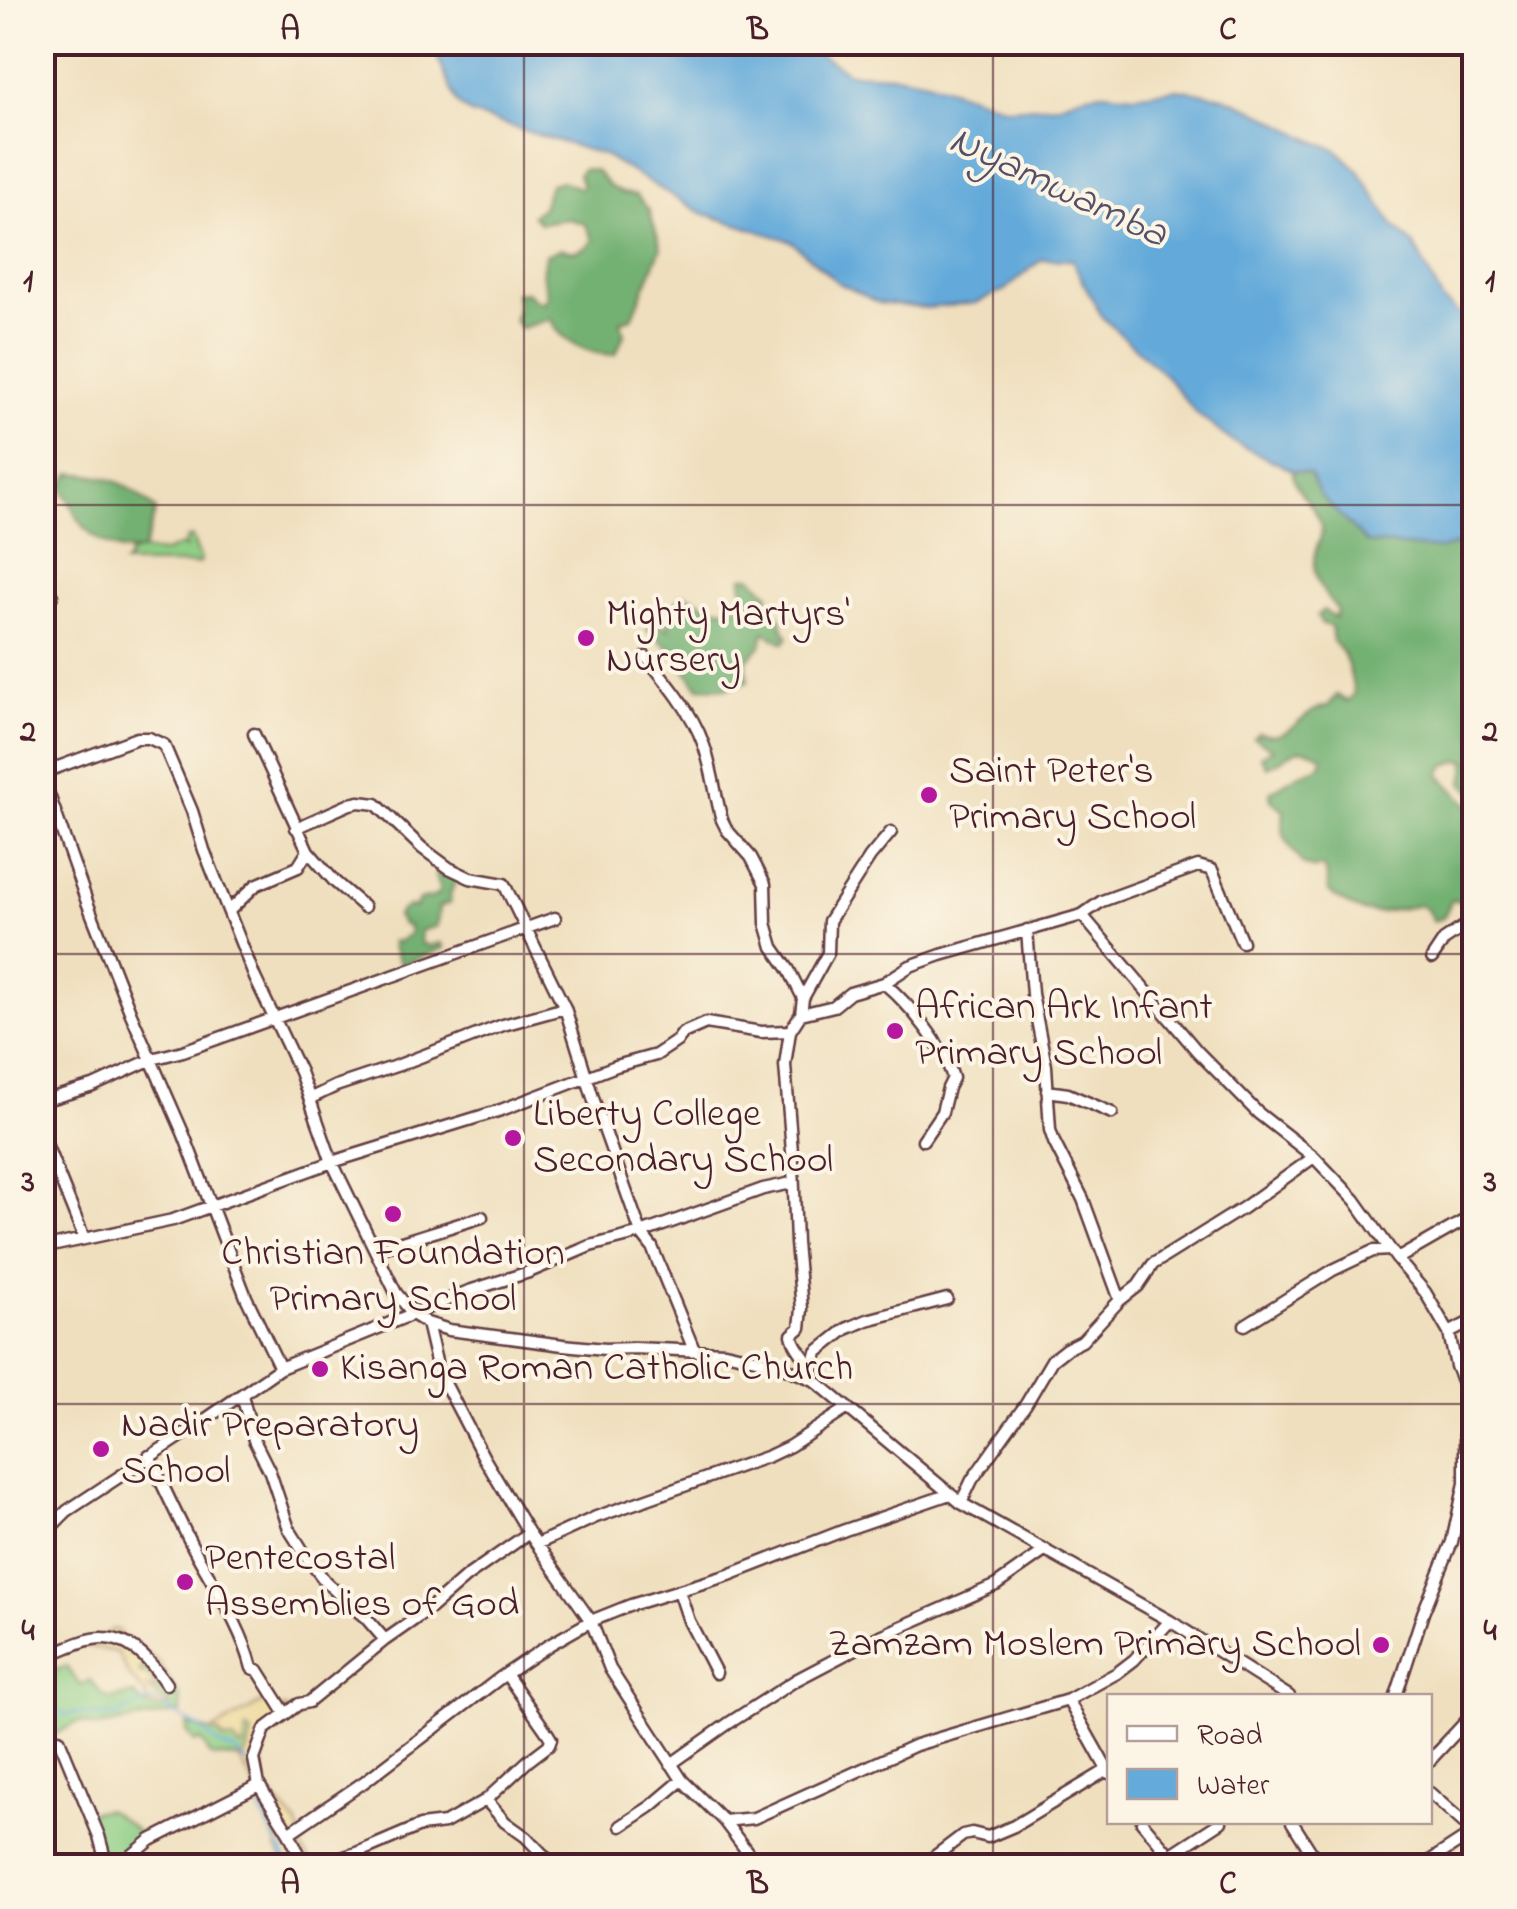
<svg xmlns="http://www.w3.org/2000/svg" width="1517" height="1909" font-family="'Indie Flower',sans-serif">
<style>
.green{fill:#8fce85;stroke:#6c7658;stroke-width:2.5}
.forest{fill:#73b172;stroke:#5e684e;stroke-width:2.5}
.sand{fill:#eeda9e;stroke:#9c7c64;stroke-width:2.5}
.water{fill:#64aada;stroke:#576482;stroke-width:2.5}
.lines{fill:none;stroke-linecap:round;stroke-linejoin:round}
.stream{stroke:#64aada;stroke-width:2.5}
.minor-casing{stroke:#633c41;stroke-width:15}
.minor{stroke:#fff;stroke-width:10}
.grid{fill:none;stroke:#4a1f2b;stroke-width:2.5;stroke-opacity:0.55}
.poi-dot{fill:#b5179e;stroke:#fcf5e5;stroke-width:4}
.labels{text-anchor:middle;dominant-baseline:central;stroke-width:8;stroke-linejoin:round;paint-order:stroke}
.poi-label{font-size:40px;fill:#4a1f2b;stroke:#fcf5e5;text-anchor:start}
.water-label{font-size:42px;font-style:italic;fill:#535068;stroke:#fcf5e5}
.neatline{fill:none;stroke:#4a1f2b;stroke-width:4}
.grid-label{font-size:32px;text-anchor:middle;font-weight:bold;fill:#4a1f2b}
</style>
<rect width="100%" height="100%" fill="#fcf5e5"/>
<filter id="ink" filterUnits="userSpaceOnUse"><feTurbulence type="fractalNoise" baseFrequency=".01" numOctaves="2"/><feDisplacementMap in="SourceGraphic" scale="20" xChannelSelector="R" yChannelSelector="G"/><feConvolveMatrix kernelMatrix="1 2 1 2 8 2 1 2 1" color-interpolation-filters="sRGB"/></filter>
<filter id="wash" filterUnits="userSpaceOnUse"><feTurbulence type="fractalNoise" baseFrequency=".0048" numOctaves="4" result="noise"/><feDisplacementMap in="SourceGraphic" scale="40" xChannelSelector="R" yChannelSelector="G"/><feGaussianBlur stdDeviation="2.25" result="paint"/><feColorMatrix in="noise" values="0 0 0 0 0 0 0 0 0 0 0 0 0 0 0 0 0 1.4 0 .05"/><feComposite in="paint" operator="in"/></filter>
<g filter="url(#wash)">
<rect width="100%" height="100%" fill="#efdfbe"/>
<path class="green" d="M192,537l9,25 -4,2h-73l4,-4 2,-7 13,-3 19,3 20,-8 3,4 1,-10z
M66,1667l14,18 10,-5 12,15 8,4 24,-5c8,12 22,15 36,12l-26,-21 11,3 -15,-15 -1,-3 6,-3 9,4 11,17 6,-5 9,14 1,15 -84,15 -18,-5 -33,17 -4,-3 5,-28 -4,-7 -1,-30h10z
M187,1725l32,8 4,6 12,2 9,5 2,-17 6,4 -4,19 -5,7 -32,-3 -10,-16 -6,3 -8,-11z
M107,1809l24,17 11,11 -27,18 -9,11h-10l1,-12 -12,-37 7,-5z"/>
<path class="forest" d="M583,169l13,2 13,15 13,7 14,2 13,15 12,38 -29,70 -11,3 3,13 -8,20c-23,3 -57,-13 -65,-35l-30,9 -7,-7 3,-13 -2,-15 12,-1 8,8 9,2 3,-7 -5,-20 3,-20 16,-6c14,5 23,2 32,-9l-8,-16 -16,-5 -29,4 -8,-8 10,-7 8,-24 12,-3 17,7 4,-2 -5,-11z
M1292,470l18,4 10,21 47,48 72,6 35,-8v253l-11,-11 4,-21 -6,-2 -16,5 -5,10 34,36v110l-8,-5 -5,-14 -9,-2 -9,18 -10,3 -5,-10 -8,-6c-44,8 -53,16 -91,-13l-3,-19 -4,-6 -8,2 -11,-5 -13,-17 -8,-16 2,-21 -13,-10 -1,-8 28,-17 22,-8 3,-10c-30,-19 -33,4 -56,10l-6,-11 12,-7 -19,-11 4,-5c34,12 41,-23 70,-27l9,-11 11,7 6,-9c-4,-19 -5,-38 -21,-51l-2,-16 -9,-2 -5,-8 6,-6 12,8 2,-9c-14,-14 -28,-38 -21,-59 4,-12 9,-17 3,-31 -7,-17 -26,-29 -27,-49z
M71,473c41,3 55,9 85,37l-13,40c-24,6 -52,-11 -65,-32 -6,-10 -9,-20 -17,-30z
M743,577h9l17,17 -2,11 14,13 1,8 6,11 -4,6 -20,-11 -3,14 -15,15 2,20 -21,7 -29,-1 -15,-21 -3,-15 -10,-2 -23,-20 5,-6 17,6 -5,-12 19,-23c24,8 34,22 60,10l13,5 -14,-21z
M443,872l9,3 4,7 -5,9 -1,12 -11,4 -2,19 -17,5 1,12 8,3 12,-3 3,5 -43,17 -9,-19v-5l6,1 12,-9 -1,-6 -7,-3 -5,-8c4,-8 10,-10 19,-9l3,-7 15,-3 6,-6 -5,-16z"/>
<path class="sand" d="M115,1629l4,2v4l40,27 12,21 -5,5 -9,-6 -3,-11 -9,-4 -5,3v3l9,4 8,12 -9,-1 22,18 -11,3 -10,-4 -2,-9 -18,-21 -12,-23 -35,-7z
M264,1702c14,9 25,4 36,14l-33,22 -4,22 -2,36 7,-4 28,31 4,11 -3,9 17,22 9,1h-36l-11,-18 3,-7 -18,-43 -22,-40 4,1 5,-7 4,-19 -6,-4 -2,18h-5l-4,-6 -12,-2 -4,-6 -7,-2z"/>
<path class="water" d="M431,43h372l46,30 47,2 31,6 80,27 50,-3 30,-11 16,-2 30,3 45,-6 46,8 29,12 55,29 29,12 22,21 34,54 21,20 29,56 31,25v215l-35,8 -72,-6 -47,-48 -10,-21 -18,-4 -59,-28 -37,-29 -29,-36 -66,-61 -29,-56 -30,-1 -37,31 -29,13 -50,5 -47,-5 -42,-21 -46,-41 -89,-28 -99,-58 -132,-41 -13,-10z"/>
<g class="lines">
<path class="stream" d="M42,1683l15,27 9,5 8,-2 32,4 12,-1 22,-13 15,-2 47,29 19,16 13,5 13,11 4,7
M259,1806l28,60
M283,1834l1,20 5,12"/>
</g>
</g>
<g filter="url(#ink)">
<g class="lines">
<defs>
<path id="minor" d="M42,598l10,-2
M646,657c21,25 46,55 57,86 9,24 12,52 19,77l5,10 24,27 14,27 1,39 7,24 16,23 14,28 -2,16
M254,734l54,117 27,31 29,25
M42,773l95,-35h12l15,7 28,66 12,39 51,128 45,94 32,90 64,131 18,22 13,8 22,7 114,15 42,4 29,-1 91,4 48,11 41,17 147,123 209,118 119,75
M42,775l45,127 44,112 53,121 62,162 34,71
M296,828l54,-24 9,-2 17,2 46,44 27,20 21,10 34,6 61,124 29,93 47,132 11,14 42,103
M229,911l27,-26 42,-18 10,-16
M1082,915l115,136 61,62 56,44 41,43 42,59 28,33 24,41 7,33 9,22v95l-13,59 -29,71 -27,83
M1027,930l5,64 14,72 4,64 4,12 29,57 37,101
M1432,958l12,-18 30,-20
M884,983c26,22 59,62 69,95l-5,10 -6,24 -19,28
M803,998l25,-45 1,-32 41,-64 21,-25
M1047,1091l21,3 44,19
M311,1098l25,-12 63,-21 104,-40 62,-17
M42,1101l51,-15 59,-27 31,-8 372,-133
M42,1134l42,104
M42,1248l131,-28 159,-58 169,-52 115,-44 40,-11 21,-14 6,-8 23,-10 55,9 29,-1
M376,1250l106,-33
M1397,1259l77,-44
M427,1323l11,47 46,88 45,75 62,88 19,48 72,111 42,41 34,45
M1245,1325l88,-55 40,-19 17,-1
M1449,1333l25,-13
M813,1368l4,-16 29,-23 21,-9 80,-21
M814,1380c-3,-22 -19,-28 -22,-45l8,-7 2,-19 -6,-66 -3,-79 -8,-99 5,-34 11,-17 33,-8 16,-13 34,-10 26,-17 31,-11 141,-40 20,-14 96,-35 14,4 30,72
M242,1395l12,45 16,32 19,57 19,30 17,22 24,23 17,14 19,22
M149,1456c16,34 31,67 48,99 20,36 45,73 55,113l6,2 27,43
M961,1503l11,-23 54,-76 26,-44 14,-11 16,-8 38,-41 18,-14 15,-22 90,-56 71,-51
M1458,1522l8,-10 8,-6
M42,1536l25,-25 116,-76 97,-67 189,-77 60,-19 61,-26 51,-13 122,-44 29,-6
M537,1544l59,-27 173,-61 21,-10 58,-38
M679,1591l10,30 27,52
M42,1654h8c16,-5 37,-17 54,-16 27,0 49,26 62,46
M1068,1700l41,73
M59,1739l40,97 8,30
M1430,1760l44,-47
M671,1764l58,-41 67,-43 82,-43 118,-52 50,-35
M1430,1793l44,39
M486,1800l19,22 21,15 28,29
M724,1821l30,-3 162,-73 152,-45 49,-27 17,-13 36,-39
M1142,1822l37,44
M1292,1822l28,44
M621,1826l29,-19 32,-27
M289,1833l75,-51 136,-104 49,-33 42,-24 40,-16 98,-30 116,-45 105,-36
M119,1866l32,-26 108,-55
M305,1866l-16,-33 -30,-48 -5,-26 11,-30 34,-25 10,-2 76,-62 43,-30 38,-33 63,-44
M317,1866l42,-14 61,-26 25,-3 41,-23 42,-39 21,-16 2,-6 -3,-5 -42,-60
M922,1866l41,-31 9,-2 16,4 26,-11 93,-56
M1153,1866l68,-44
M1422,1866l52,-34"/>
</defs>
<use href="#minor" class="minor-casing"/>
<use href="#minor" class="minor"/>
</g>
</g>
<path class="grid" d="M524,42v1824M993,42v1824M42,505h1432M42,954h1432M42,1404h1432"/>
<g class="poi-dot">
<circle cx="586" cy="638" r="10"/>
<circle cx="929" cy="795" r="10"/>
<circle cx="895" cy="1031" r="10"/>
<circle cx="513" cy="1138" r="10"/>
<circle cx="393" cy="1214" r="10"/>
<circle cx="320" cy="1369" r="10"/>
<circle cx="101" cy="1449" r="10"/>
<circle cx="185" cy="1582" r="10"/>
<circle cx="1381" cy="1645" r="10"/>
</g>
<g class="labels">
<g class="poi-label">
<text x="606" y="615">Mighty Martyrs'<tspan x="606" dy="46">Nursery</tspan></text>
<text x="949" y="772">Saint Peter's<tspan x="949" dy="46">Primary School</tspan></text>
<text x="915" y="1008">African Ark Infant<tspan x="915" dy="46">Primary School</tspan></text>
<text x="533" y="1115">Liberty College<tspan x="533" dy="46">Secondary School</tspan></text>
<text x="393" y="1254" text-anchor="middle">Christian Foundation<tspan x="393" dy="46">Primary School</tspan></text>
<text x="340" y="1369">Kisanga Roman Catholic Church</text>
<text x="121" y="1426">Nadir Preparatory<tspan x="121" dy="46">School</tspan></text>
<text x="205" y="1559">Pentecostal<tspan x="205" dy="46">Assemblies of God</tspan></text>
<text x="1361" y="1645" text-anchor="end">Zamzam Moslem Primary School</text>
</g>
<g class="water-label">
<text transform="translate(1058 188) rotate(25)">Nyamwamba</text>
</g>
</g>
<rect width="1517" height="1909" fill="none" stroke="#fcf5e5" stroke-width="110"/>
<rect x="1107" y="1694" width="325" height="130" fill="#fcf5e5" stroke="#b59f9b" stroke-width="2.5"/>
<rect x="1127" y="1726" width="50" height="15" fill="#ffffff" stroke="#b59f9b" stroke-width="2.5"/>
<text x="1197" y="1744" font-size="30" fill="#4a1f2b">Road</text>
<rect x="1127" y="1769" width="50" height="30" fill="#64aada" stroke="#b59f9b" stroke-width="2.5"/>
<text x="1197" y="1794" font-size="30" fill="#4a1f2b">Water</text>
<rect x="55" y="55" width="1407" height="1799" class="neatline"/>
<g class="grid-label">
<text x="290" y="39">A</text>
<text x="758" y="39">B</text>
<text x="1228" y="39">C</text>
<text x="28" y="291">1</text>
<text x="1490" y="291">1</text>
<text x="28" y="741">2</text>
<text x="1490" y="741">2</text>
<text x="28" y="1191">3</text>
<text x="1490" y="1191">3</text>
<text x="28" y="1640">4</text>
<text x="1490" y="1640">4</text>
<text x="290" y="1893">A</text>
<text x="758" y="1893">B</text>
<text x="1228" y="1893">C</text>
</g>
</svg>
